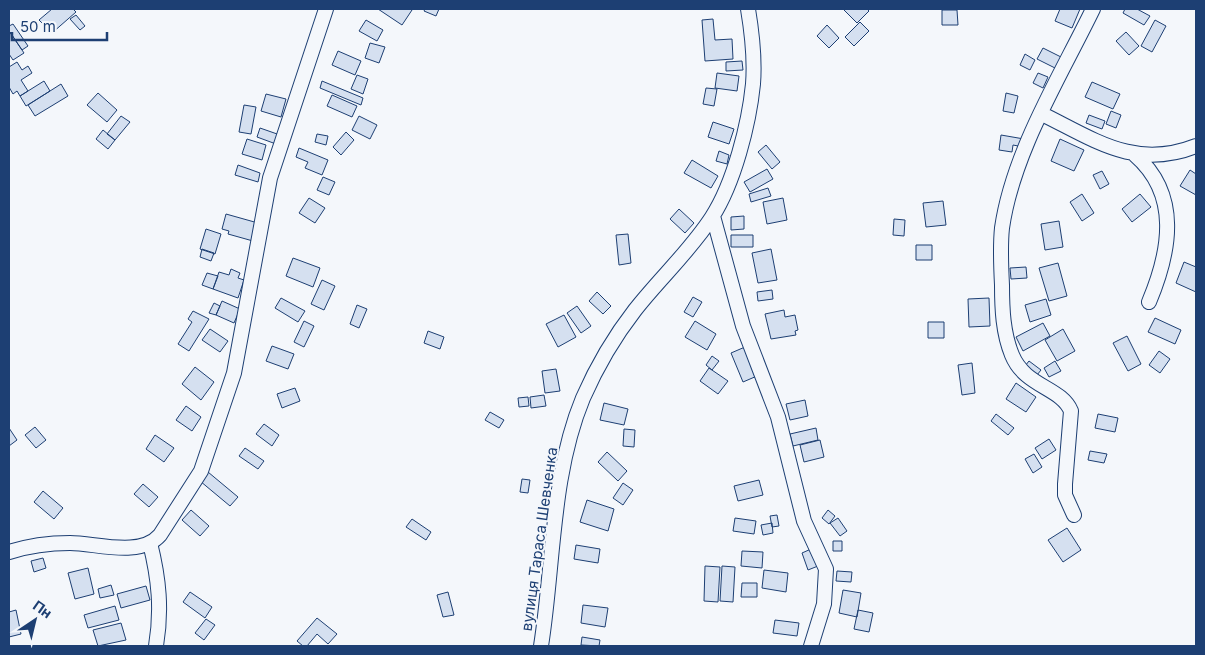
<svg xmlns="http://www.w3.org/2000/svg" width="1205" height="655" font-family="Inter,sans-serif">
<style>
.building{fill:#d5e0f0;stroke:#1d3f73}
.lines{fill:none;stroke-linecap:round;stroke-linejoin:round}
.minor-casing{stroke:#1d3f73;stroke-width:16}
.minor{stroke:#f4f7fb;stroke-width:14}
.labels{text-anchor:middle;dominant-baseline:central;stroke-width:4;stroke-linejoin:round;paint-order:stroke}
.street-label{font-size:15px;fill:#1d3f73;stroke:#f4f7fb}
</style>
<rect width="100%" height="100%" fill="#f4f7fb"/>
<path class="building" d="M52,9h21l3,3 -24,21 -13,-13z
M378,9h32l2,1 -10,15z
M425,9h14l-3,7 -12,-5z
M843,9h24l2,2 -12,12z
M1060,9h20l-8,19 -17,-7z
M1125,9h12l13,7 -6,9 -21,-12z
M942,10h15l1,15h-16z
M76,15l9,11 -5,4 -10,-11z
M713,19l2,21 17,-1 1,20 -28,2 -3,-41z
M366,20l17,10 -6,11 -18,-10z
M1155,20l11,6 -14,26 -11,-6z
M860,22l9,9 -15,15 -9,-9z
M13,24l15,22 -6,4 -13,-19v-5z
M827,25l12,13 -10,10 -12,-12z
M10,32l14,21 -11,7 -4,-6z
M1126,32l13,14 -10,9 -13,-14z
M370,43l15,4 -6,16 -14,-5z
M1043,48l20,10 -6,11 -20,-10z
M338,51l23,10 -6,14 -23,-10z
M1025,54l10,6 -5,10 -10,-5z
M742,61l1,9 -17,1v-9z
M17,62l5,8 6,-4 4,7 -11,7 7,11 -8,5 -3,-5 -4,3 -4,-7v-20z
M717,73l22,3 -2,15 -22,-3z
M1038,73l10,4 -5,11 -10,-5z
M357,75l11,4 -5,15 -12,-5z
M44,81l6,10 -24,15 -6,-10z
M322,81l41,17 -2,7 -41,-17z
M1092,82l28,12 -7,15 -28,-12z
M61,84l7,12 -33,20 -7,-11z
M706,88l11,1 -3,17 -11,-2z
M98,93l19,17 -10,12 -20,-17z
M1006,93l12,3 -4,17 -11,-2z
M266,94l20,5 -5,18 -20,-6z
M332,95l25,11 -5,11 -25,-11z
M244,105l12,2 -5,27 -12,-2z
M1111,111l10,4 -5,13 -10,-4z
M1089,115l16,6 -3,8 -16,-6z
M121,116l9,6 -15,18 -8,-6z
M359,116l18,9 -7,14 -18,-9z
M713,122l21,7 -5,15 -21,-7z
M260,128l20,7 -4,9 -19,-7z
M103,130l12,10 -7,9 -12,-10z
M346,132l8,8 -13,15 -8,-8z
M317,134l11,2 -2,9 -11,-3z
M1001,135l23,4 -1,8 -10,-2 -1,7 -13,-2z
M247,139l19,6 -4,15 -20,-6z
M1060,139l24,11 -10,21 -23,-10z
M766,145l14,17 -8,7 -14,-17z
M299,148l29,12 -6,15 -17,-7 3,-6 -12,-5z
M719,151l10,4 -2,9 -11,-3z
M692,160l26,16 -7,12 -27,-15z
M238,165l22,8 -2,9 -23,-7z
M767,169l6,10 -23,13 -6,-10z
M1190,170l6,4v21l-16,-9z
M1102,171l7,13 -9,5 -7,-14z
M323,177l12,5 -6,13 -12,-5z
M768,188l3,8 -20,6 -2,-8z
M1082,194l12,19 -12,8 -12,-19z
M1140,194l11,13 -19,15 -10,-13z
M309,198l16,10 -10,15 -16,-10z
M783,198l4,22 -20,4 -4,-22z
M943,201l3,24 -20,2 -3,-24z
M679,209l15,14 -9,10 -15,-14z
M226,214l32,9 -5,18 -25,-7 1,-3 -7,-2z
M744,216v13l-13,1v-13z
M894,219l11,1 -1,16 -11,-1z
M1059,221l4,26 -18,3 -4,-26z
M206,229l15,5 -6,20 -15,-5z
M628,234l3,29 -12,2 -3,-30z
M731,235h22v12h-22z
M916,245h16v15h-16z
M202,249l12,4 -3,8 -11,-4z
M771,249l6,31 -19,3 -6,-30z
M293,258l27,10 -7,19 -27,-11z
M1184,262l12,5v25l-20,-9z
M1058,263l9,33 -18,5 -10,-33z
M1026,267l1,11 -16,1 -1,-11z
M231,269l9,4 -2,5 6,2 -6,18 -25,-9 6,-17 10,3z
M207,273l11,3 -5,13 -11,-4z
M322,280l13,6 -11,24 -13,-6z
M772,290l1,9 -15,2 -1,-9z
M597,292l14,14 -8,8 -14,-13z
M693,297l9,5 -9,15 -9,-5z
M281,298l24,13 -7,11 -23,-14z
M989,298l1,28 -21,1 -1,-28z
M1046,299l5,16 -21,7 -5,-17z
M222,301l18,8 -6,14 -18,-8z
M214,303l6,3 -4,9 -7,-2z
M357,305l10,4 -8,19 -9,-4z
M577,306l14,20 -10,7 -14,-20z
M784,310l1,7 10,-2 3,15 -3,1 1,4 -25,4 -6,-25z
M193,311l16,8 -20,32 -11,-7 14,-22 -4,-3z
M564,315l12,22 -18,10 -12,-23z
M1155,318l26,12 -6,14 -27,-12z
M304,321l10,5 -10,21 -10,-5z
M695,321l21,13 -9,16 -22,-13z
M928,322h16v16h-16z
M1043,323l7,13 -27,15 -7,-14z
M210,329l18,12 -8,11 -18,-12z
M1063,329l12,22 -18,10 -12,-21z
M428,331l16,6 -4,12 -16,-6z
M1127,336l14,28 -13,7 -15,-28z
M272,346l22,8 -6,15 -22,-8z
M745,347l12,29 -14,6 -12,-29z
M1159,351l11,8 -10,14 -11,-8z
M712,356l7,5 -7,9 -6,-5z
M1029,361l12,9 -4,5 -12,-9z
M1055,361l6,10 -12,6 -5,-9z
M972,363l3,30 -13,2 -4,-30z
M195,367l19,15 -13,18 -19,-16z
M709,368l19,13 -10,13 -18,-13z
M556,369l4,22 -15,2 -3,-22z
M1016,383l20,14 -10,15 -20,-13z
M295,388l5,13 -18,7 -5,-14z
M544,395l2,11 -15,2 -1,-11z
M528,397l1,9 -10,1 -1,-9z
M805,400l3,16 -18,4 -4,-16z
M604,403l24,6 -4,16 -24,-5z
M186,406l15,11 -9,14 -16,-11z
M490,412l14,8 -5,8 -14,-8z
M996,414l18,14 -6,7 -17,-14z
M1098,414l20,4 -3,14 -20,-4z
M264,424l15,11 -7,11 -16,-12z
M35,427l11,13 -10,8 -11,-13z
M9,428l8,12 -8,6z
M816,428l2,12 -25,6 -3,-12z
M624,429l11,1 -1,17 -11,-1z
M155,435l19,13 -10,14 -18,-13z
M1049,439l7,11 -14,9 -7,-11z
M820,440l4,17 -20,5 -4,-17z
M245,448l19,13 -6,8 -19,-13z
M1090,451l17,3 -3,9 -16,-3z
M607,452l20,19 -9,10 -20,-19z
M1034,454l8,13 -9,6 -8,-14z
M208,472l30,25 -8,9 -30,-25z
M522,479l8,1 -2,13 -8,-1z
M759,480l4,15 -25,6 -4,-15z
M623,483l10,7 -10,15 -10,-7z
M143,484l15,13 -9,10 -15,-13z
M43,491l20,17 -9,11 -20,-17z
M587,500l27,9 -6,22 -28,-9z
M191,510l18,16 -9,10 -18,-16z
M828,510l7,6 -6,8 -7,-6z
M777,515l2,11 -7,1 -2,-11z
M735,518l21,3 -2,13 -21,-3z
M838,518l9,13 -7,5 -10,-13z
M412,519l19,13 -5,8 -20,-13z
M772,523l1,10 -10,2 -2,-10z
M1067,528l14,22 -18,12 -15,-22z
M833,541h9v10h-9z
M576,545l24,4 -2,14 -24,-4z
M811,549l7,17 -10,4 -6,-17z
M742,551l21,1 -1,16 -21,-2z
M43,558l3,10 -12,4 -3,-11z
M705,566l15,1 -2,35 -14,-1z
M722,566l13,1 -2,35 -13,-1z
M88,568l6,26 -19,5 -7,-26z
M764,570l24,3 -2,19 -24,-4z
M837,571l15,1 -1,10 -15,-1z
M742,583h15v14h-16z
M111,585l3,10 -14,3 -2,-9z
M146,586l4,14 -29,8 -4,-14z
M843,590l18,3 -4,24 -18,-4z
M190,592l22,15 -7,11 -22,-16z
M448,592l6,23 -11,2 -6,-22z
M583,605l25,3 -3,19 -24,-4z
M115,606l4,14 -31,8 -4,-13z
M16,610l5,24 -12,3v-25z
M858,610l15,3 -4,19 -15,-3z
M317,618l20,16 -9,10 -11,-10 -10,12h-4l-6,-5z
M206,619l9,6 -11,15 -9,-7z
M775,620l24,3 -2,13 -24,-3z
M121,623l5,17 -28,6 -5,-16z
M582,637l18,3 -1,6 -18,-1z"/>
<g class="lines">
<defs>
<path id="minor" d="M1042,114c53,26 93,56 154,32
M1135,155c46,40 35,97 14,147
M713,216l30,110 35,91 26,104 22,48 -2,35 -13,42
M1074,515l-9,-20v-11l6,-73c-10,-24 -46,-24 -59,-56 -9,-22 -10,-46 -10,-70 -1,-19 -2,-38 0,-57 11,-76 58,-151 91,-219
M150,543c9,36 12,67 6,103
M9,552c19,-6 41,-9 61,-9 26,0 70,15 90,-8l41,-64 33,-98 36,-195 56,-169
M541,646c13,-82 10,-171 42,-248 14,-32 31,-61 52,-88 25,-32 55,-59 77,-93 22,-34 37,-93 41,-133 2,-25 -1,-51 -5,-75"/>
</defs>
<use href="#minor" class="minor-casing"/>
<use href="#minor" class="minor"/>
</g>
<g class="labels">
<g class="street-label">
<text transform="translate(539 539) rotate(-82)">вулиця Тараса Шевченка</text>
</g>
</g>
<rect width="1205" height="655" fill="none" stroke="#1d3f73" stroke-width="20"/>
<g transform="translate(35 620) rotate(35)" stroke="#f4f7fb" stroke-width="4" paint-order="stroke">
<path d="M0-4L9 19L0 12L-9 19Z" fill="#1d3f73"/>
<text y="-8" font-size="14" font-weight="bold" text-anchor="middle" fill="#1d3f73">Пн</text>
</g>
<path d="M12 32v8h95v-8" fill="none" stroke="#1d3f73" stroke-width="2.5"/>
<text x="20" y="32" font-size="15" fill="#1d3f73" stroke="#f4f7fb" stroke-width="4" paint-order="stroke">50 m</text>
</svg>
